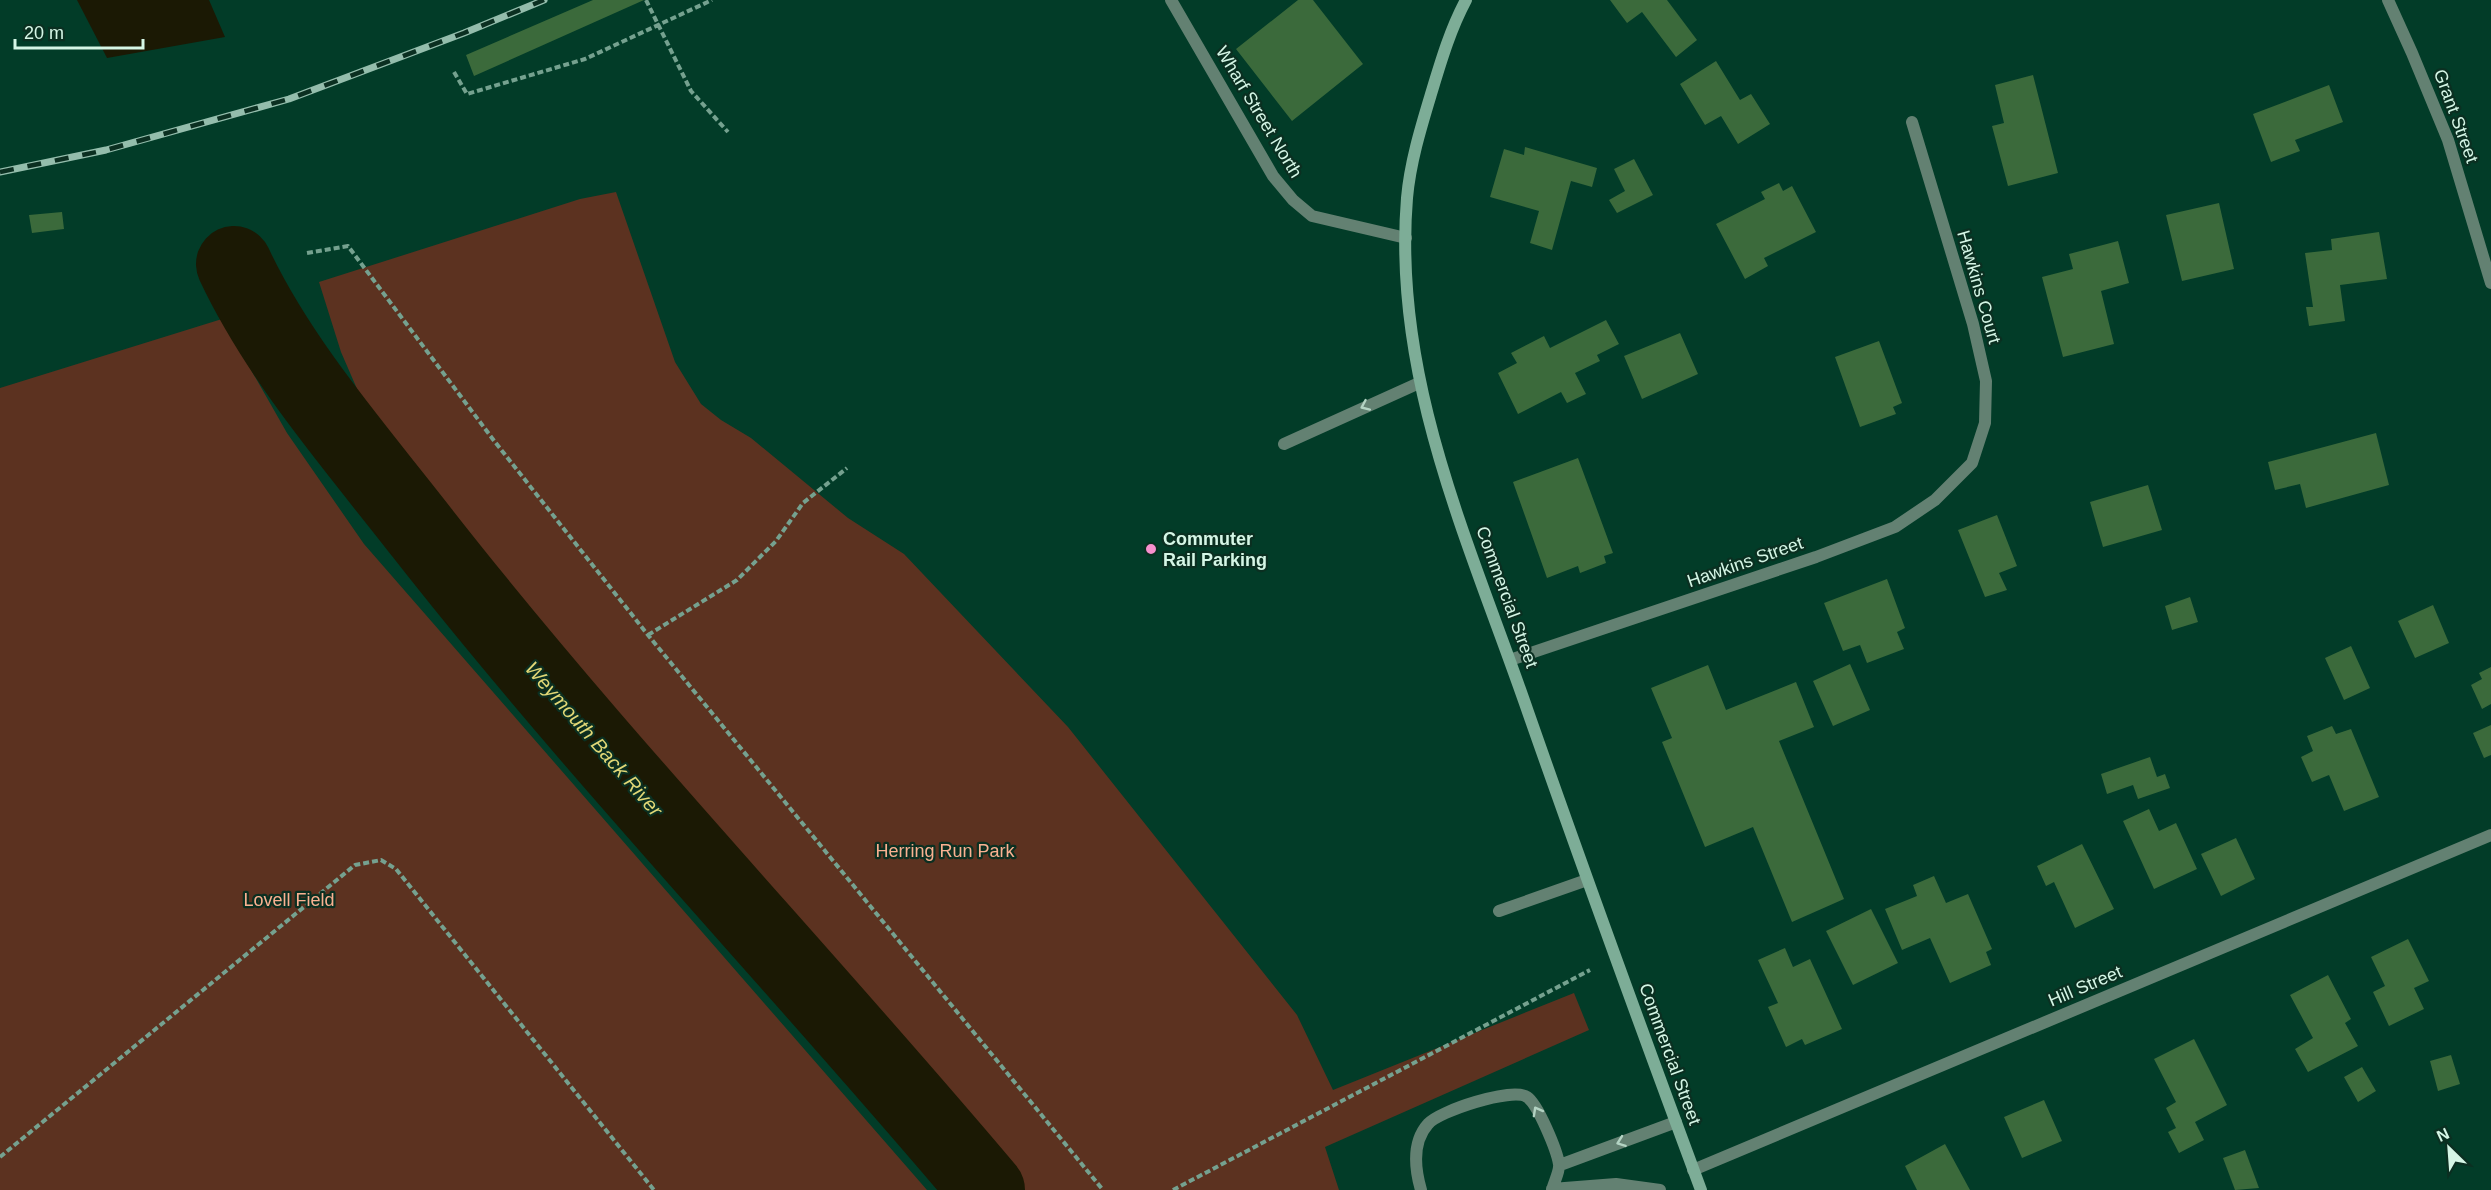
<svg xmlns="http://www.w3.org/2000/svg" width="2491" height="1190" font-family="Helvetica,sans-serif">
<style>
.green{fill:#5c3220}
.water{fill:#1b1904}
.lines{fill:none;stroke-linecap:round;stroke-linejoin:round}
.river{stroke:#1b1904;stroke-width:76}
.building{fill:#3b6a3b}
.path{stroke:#75a18f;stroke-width:4;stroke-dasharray:6 3;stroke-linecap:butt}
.service{stroke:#638172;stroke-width:12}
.minor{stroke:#638172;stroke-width:12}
.secondary{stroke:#7dad97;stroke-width:12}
.rail-casing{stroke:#94bdac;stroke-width:7}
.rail{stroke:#0b2f21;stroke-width:4.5;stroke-dasharray:14;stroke-linecap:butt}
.oneway{stroke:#b3d3c3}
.poi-dot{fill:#f790ce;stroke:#0b2f21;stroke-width:2}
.labels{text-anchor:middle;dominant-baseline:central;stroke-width:4.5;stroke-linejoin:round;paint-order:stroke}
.street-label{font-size:18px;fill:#d5f6e6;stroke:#0b2f21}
.poi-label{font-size:18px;font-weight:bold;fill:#d5f6e6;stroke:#0b2f21;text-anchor:start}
.park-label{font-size:18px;fill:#fab191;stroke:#0b2f21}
.water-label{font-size:20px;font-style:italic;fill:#e0d776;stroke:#0b2f21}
</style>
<rect width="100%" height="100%" fill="#023c28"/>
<path class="green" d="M616,192l59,170 26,42 20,16 30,18 97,80 56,36 164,173 229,288 36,75 241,-97 15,37 -264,117 14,43h-330l-491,-569 -94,-116 -47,-70 -36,-83 -22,-70 261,-83z
M222,319l65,114 77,111 563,646h-927v-802z"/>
<path class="water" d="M77,0h132l16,37 -118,21z"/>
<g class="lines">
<path class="river" d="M234,264c46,98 123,185 189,270 178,227 378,435 564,656"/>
</g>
<path class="building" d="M593,0h51l-170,76 -8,-21z
M1298,0h15l50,64 -71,57 -56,-72z
M1610,0h57l30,40 -21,17 -34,-45 -15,11z
M1716,61l24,39 11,-6 19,30 -32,20 -17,-28 -16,9 -25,-41z
M2033,75l25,98 -50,13 -16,-60 12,-3 -9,-38z
M2329,85l14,37 -48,18 5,11 -29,11 -18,-48z
M1525,147l72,21 -5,19 -21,-6 -19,69 -22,-7 9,-32 -49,-14 14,-48 20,6z
M1634,159l19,36 -36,18 -8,-13 16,-9 -11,-22z
M1779,183l4,8 9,-5 24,46 -52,26 4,8 -23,13 -29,-55 49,-25 -4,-7z
M2219,203l15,66 -52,12 -16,-66z
M62,212l2,17 -32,4 -3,-18z
M2379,232l8,47 -47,6 5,36 -36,5 -3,-19h7l-8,-54 27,-3 -1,-11z
M2118,241l11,42 -28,8 13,53 -51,13 -21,-80 31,-8 -4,-15z
M1606,320l13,24 -22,11 3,6 -25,12 11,21 -19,9 -6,-11 -43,22 -20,-41 19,-10 -6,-10 33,-17 6,12z
M1680,333l18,41 -56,25 -18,-43z
M1879,341l23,62 -9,4 3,7 -36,13 -25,-70z
M2376,433l13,52 -83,23 -6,-24 -25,6 -7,-28z
M1578,458l35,95 -9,3 2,7 -26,10 -2,-7 -31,12 -34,-96z
M2148,485l14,45 -59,17 -13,-45z
M1997,515l20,51 -18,7 8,17 -22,7 -27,-67z
M1887,579l18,49 -8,4 7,17 -37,14 -7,-18 -17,6 -19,-48z
M2190,597l8,25 -26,8 -7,-24z
M2433,605l16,38 -34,15 -17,-37z
M2351,646l19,42 -26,12 -19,-42z
M1850,664l20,46 -37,16 -20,-45z
M1708,665l18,45 70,-28 18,45 -35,14 65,158 -52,23 -39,-95 -48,20 -43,-105 10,-4 -21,-50z
M2491,667v37l-9,5 -11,-24 11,-6 -3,-6z
M2491,725v30l-7,3 -11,-25z
M2332,726l4,8 15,-5 28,68 -35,14 -15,-36 -17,7 -11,-25 12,-6 -6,-15z
M2150,757l7,20 8,-3 5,14 -32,11 -5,-14 -26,9 -6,-20z
M2149,809l10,22 17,-8 21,46 -43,20 -31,-68z
M2236,838l19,41 -34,17 -20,-42z
M2082,844l32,65 -39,19 -21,-46 -8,4 -9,-20z
M1934,876l12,27 22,-9 24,55 -6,3 5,13 -41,18 -20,-45 -28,12 -17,-41 32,-13 -4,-11z
M1871,909l27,54 -45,22 -27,-54z
M2408,939l21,42 -15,7 10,21 -35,17 -16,-34 12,-6 -14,-29z
M1785,948l8,19 17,-8 32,70 -37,16 -3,-6 -16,8 -18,-40 10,-4 -20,-43z
M2328,975l23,44 -6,4 13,23 -50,26 -13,-23 18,-11 -23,-43z
M2194,1039l33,66 -32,17 9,18 -25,13 -11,-21 8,-4 -10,-20 10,-6 -22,-43z
M2451,1055l9,29 -22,7 -8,-30z
M2362,1067l14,24 -18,11 -14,-25z
M2044,1100l18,41 -40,17 -18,-41z
M1945,1144l25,46h-53l-12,-24z
M2245,1150l14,38 -24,2 -12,-32z"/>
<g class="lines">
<path class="path" d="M646,0l45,91 37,41
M454,72l13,22 118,-35 127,-59
M307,253l41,-7 147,196 153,193 455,555
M648,635l89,-55 39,-39 27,-38 44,-35
M0,1157l355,-292 26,-5 15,9 258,321
M1173,1190l417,-220"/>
<path class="service" d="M1171,0l102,176 20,24 19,16 94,22
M1284,444l135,-61
M1499,911l88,-31
M1560,1165l116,-43
M1552,1189l64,-5 44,6
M1421,1190c-6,-21 -9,-48 7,-66 11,-13 84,-37 99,-27 11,7 30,54 32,67 1,7 -5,18 -7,26"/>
<path class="minor" d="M2388,0l24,53 36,87 43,143
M1510,660l306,-103 79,-30 40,-27 37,-37 13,-40 1,-42 -13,-57 -61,-202
M1693,1170l798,-335"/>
<path class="secondary" d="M1466,0c-16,30 -25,61 -35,94 -10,33 -21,69 -24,104 -15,182 63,346 121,514 56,160 114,319 173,478"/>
<defs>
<path id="rail" d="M0,172l106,-22 183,-51 175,-66 80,-33"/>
</defs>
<use href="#rail" class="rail-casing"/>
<use href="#rail" class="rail"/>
</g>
<defs><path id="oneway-chevron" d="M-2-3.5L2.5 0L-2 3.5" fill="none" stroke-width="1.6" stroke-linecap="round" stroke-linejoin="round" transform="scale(1.5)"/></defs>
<g class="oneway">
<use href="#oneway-chevron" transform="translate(1365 406) rotate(156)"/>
<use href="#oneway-chevron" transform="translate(1537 1111) rotate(-119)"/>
<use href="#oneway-chevron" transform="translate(1621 1142) rotate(160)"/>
</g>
<circle class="poi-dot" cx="1151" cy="549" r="6"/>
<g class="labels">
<g class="street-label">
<text transform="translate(1259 112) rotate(59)">Wharf Street North</text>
<text transform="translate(2456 116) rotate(70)">Grant Street</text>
<text transform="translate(1979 287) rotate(74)">Hawkins Court</text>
<text transform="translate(1745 562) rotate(-19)">Hawkins Street</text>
<text transform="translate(1507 597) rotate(70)">Commercial Street</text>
<text transform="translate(2085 986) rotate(-23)">Hill Street</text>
<text transform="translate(1670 1054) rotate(70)">Commercial Street</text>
</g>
<g class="poi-label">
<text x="1163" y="539">Commuter<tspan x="1163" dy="21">Rail Parking</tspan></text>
</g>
<g class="park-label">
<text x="945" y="851">Herring Run Park</text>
<text x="289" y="900">Lovell Field</text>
</g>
<g class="water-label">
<text transform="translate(594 739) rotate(49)">Weymouth Back River</text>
</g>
</g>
<g transform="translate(2449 1148) rotate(335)" stroke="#0b2f21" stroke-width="4.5" paint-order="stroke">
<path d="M0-4.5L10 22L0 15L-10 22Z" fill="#d5f6e6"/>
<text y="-9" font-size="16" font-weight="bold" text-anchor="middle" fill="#d5f6e6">N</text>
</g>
<path d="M15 39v9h128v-9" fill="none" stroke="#d5f6e6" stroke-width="3"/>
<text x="24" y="39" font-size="18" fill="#d5f6e6" stroke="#0b2f21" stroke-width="4.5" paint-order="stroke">20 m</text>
</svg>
